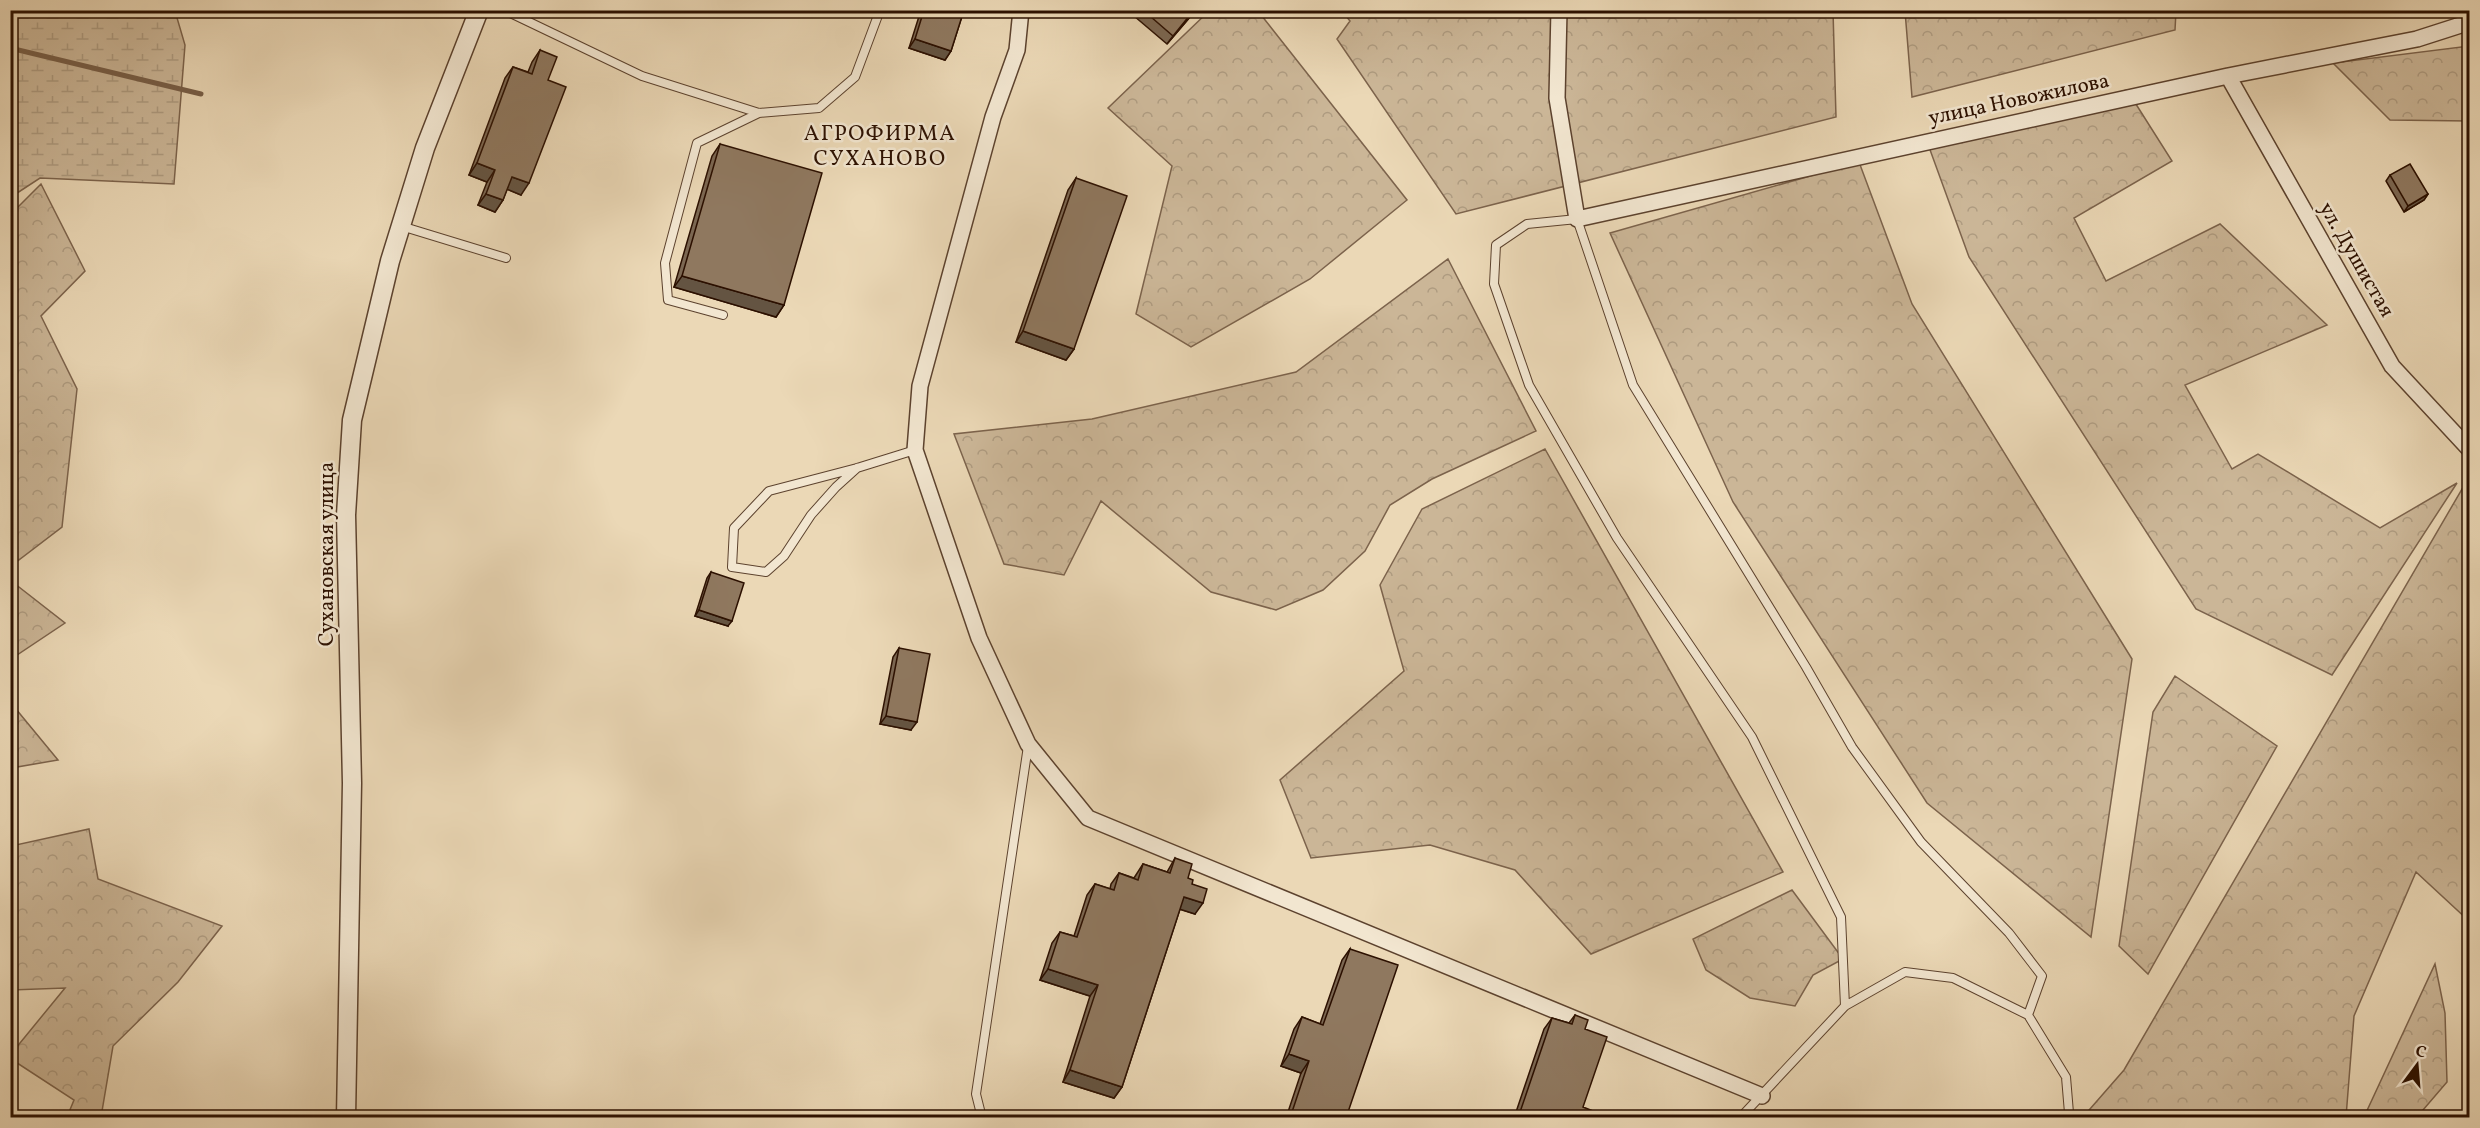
<svg xmlns="http://www.w3.org/2000/svg" width="2480" height="1128" font-family="Vollkorn,serif">
<style>
.forest{fill:url(#forest-crowns);stroke:#7c634c;stroke-width:1.5}
.wetland{fill:url(#wetland-marsh);stroke:#7c634c;stroke-width:1.5}
.lines{fill:none;stroke-linecap:round;stroke-linejoin:round}
.stream{stroke:#785f48;stroke-width:5}
.service-casing{stroke:#5c422e;stroke-width:10}
.minor-casing{stroke:#5c422e;stroke-width:18}
.tertiary-casing{stroke:#5c422e;stroke-width:21}
.service{stroke:#f2e6d0;stroke-width:8}
.minor{stroke:#f2e6d0;stroke-width:15}
.tertiary{stroke:#f2e6d0;stroke-width:18}
.wall{fill:#7b6752;stroke:#2c1000;stroke-width:1.5}
.shaded-wall{fill:#645442;stroke:#2c1000;stroke-width:1.5}
.building{fill:#8f785f;stroke:#2c1000;stroke-width:1.5}
.labels{text-anchor:middle;dominant-baseline:central;stroke-width:5;stroke-linejoin:round;paint-order:stroke}
.street-label{font-size:21px;fill:#2c1000;stroke:#f2e6d0}
.neighbourhood-label{font-size:22px;letter-spacing:1.5px;fill:#2c1000;stroke:#f2e6d0}
</style>
<defs>
<pattern id="forest-crowns" width="20" height="18" patternUnits="userSpaceOnUse" patternTransform="scale(1.5)"><rect width="20" height="18" fill="#cbb697"/><path d="M2 6a3 3 0 1 1 6 0M12 15a3 3 0 1 1 6 0" fill="none" stroke="#ae9b80"/></pattern>
<pattern id="wetland-marsh" width="20" height="14" patternUnits="userSpaceOnUse" patternTransform="scale(1.5)"><rect width="20" height="14" fill="#cbb697"/><path d="M1 5h8M5 5V1M11 12h8M15 12V8" fill="none" stroke="#ae9b80"/></pattern>
</defs>
<rect width="100%" height="100%" fill="#ebd8b6"/>
<filter id="stains"><feTurbulence type="fractalNoise" baseFrequency=".00333" numOctaves="4"/><feColorMatrix values="0 0 0 0 .2 0 0 0 0 .09 0 0 0 0 .02 0 0 0 .5 -.17"/></filter>
<radialGradient id="worn" r=".72"><stop offset=".6" stop-color="#630" stop-opacity="0"/><stop offset="1" stop-color="#630" stop-opacity=".3"/></radialGradient>
<path class="forest" d="M1209,11h49l149,189 -97,79 -119,68 -55,-33 36,-148 -64,-58z
M1342,11h491l3,106 -380,97 -119,-175 13,-18z
M1905,11l271,-1v1l-1,19 -263,67z
M2469,46v75l-79,-1 -57,-57z
M2127,90l45,71 -98,57 32,63 114,-57 107,101 -142,60 47,84 26,-15 122,74 77,-45 -125,192 -136,-66 -227,-352 -40,-110z
M1859,162l53,142 220,355 -41,278 -164,-134 -194,-301 -123,-269z
M41,184l44,87 -44,45 36,73 -15,138 -51,39v-299l1,1 -1,-54z
M1448,259l88,172 -104,48 -42,26 -25,46 -42,39 -47,20 -65,-18 -110,-91 -37,74 -60,-11 -50,-130 138,-15 204,-47z
M1545,449l238,423 -192,82 -76,-84 -85,-25 -119,13 -31,-78 124,-109 -24,-86 42,-76z
M2469,477v444l-53,-49 -62,144 -8,101h-263l41,-47z
M10,580l55,43 -54,36h-1z
M2175,676l102,70 -129,228 -29,-28 34,-234z
M11,703l47,57 -47,8z
M89,829l9,50 124,47 -44,56 -65,64 -12,71h-34l7,-17 -63,-41v-5l54,-66 -54,2v-144z
M1792,890l51,69 -30,16 -18,31 -45,-8 -44,-28 -13,-31z
M2435,964l10,49 2,69 -30,35h-53z"/>
<path class="wetland" d="M11,10l164,1 10,34 -11,139 -134,-6 -29,19z"/>
<g class="lines">
<path class="stream" d="M10,48l191,46"/>
<defs>
<path id="service" d="M504,10l138,66 117,37 60,-5 36,-31 25,-67
M401,226l105,32
M723,315l-55,-15 -3,-37 32,-120 62,-30
M857,468l-21,19 -25,28 -27,41 -18,16 -34,-5 2,-39 35,-37 88,-23 58,-18
M1845,1006l-4,-89 -89,-180 -135,-199 -88,-153 -35,-101 2,-39 31,-21 50,-5 56,166 173,282 46,80 69,95 88,91 33,43 -14,39
M982,1118l-6,-24 52,-348
M1740,1118l105,-112 60,-34 48,6 75,37 38,62 3,36 -2,5"/>
<path id="minor" d="M1021,10l-4,40 -24,67 -73,269 -5,64 64,188 49,106 60,74 674,278
M1559,10l-2,88 20,121 651,-143 189,-37 53,-17
M2228,76l164,290 78,84"/>
<path id="tertiary" d="M346,1118l6,-335 -6,-268 6,-95 38,-159 35,-113 54,-138"/>
</defs>
<use href="#service" class="service-casing"/>
<use href="#minor" class="minor-casing"/>
<use href="#tertiary" class="tertiary-casing"/>
<use href="#service" class="service"/>
<use href="#minor" class="minor"/>
<use href="#tertiary" class="tertiary"/>
</g>
<path class="wall" d="M921,10h43l-13,41 -6,9 -36,-12z
M1127,10h69l-29,34z
M540,50l8,30 -27,115 -14,-6 -4,11 -8,12 -17,-7 9,-23 -18,-7 36,-97 8,-11 15,5 4,-10z
M720,144l64,161 -8,12 -102,-30 38,-131z
M2390,175l38,19 -4,6 -20,12 -18,-31z
M1076,178l-2,171 -8,11 -50,-18 52,-152z
M711,572l17,54 -33,-10 12,-38z
M899,648l12,82 -31,-6 13,-67z
M1175,858l17,26 3,30 -15,-5 -58,178 -8,11 -51,-16 27,-86 -50,-16 12,-37 8,-11 14,4 13,-41 8,-11 15,5 1,-5 8,-11 15,5 9,-14 24,8z
M1350,949l-4,169h-60l15,-45 -20,-7 13,-37 8,-12 18,7 22,-64z
M1575,1015l10,14 -2,78 8,11h-77l30,-89 8,-11 17,5z"/>
<path class="shaded-wall" d="M1194,10h2l-29,34 6,-8z
M915,39l36,12 -6,9 -36,-12z
M477,163l18,7 -8,12 -18,-7z
M512,177l17,6 -8,12 -17,-7z
M486,194l17,6 -8,12 -17,-7z
M2428,194l-4,6 -20,12 4,-6z
M682,276l102,29 -8,12 -102,-30z
M1023,331l51,18 -8,11 -50,-18z
M699,610l33,11 -4,5 -33,-10z
M886,716l31,6 -6,8 -31,-6z
M1184,897l19,6 -8,11 -19,-6z
M1048,969l50,16 -8,11 -50,-16z
M1289,1054l20,7 -8,12 -20,-7z
M1070,1070l52,17 -8,11 -51,-16z"/>
<path class="building" d="M924,10h40l-13,41 -36,-12z
M1143,10h51l-21,26z
M540,50l17,7 -9,23 18,7 -37,96 -17,-6 -9,23 -17,-6 9,-24 -18,-7 36,-96 19,7z
M720,144l102,29 -38,132 -102,-29z
M2410,164l18,30 -20,12 -18,-31z
M1076,178l51,18 -53,153 -51,-18z
M711,572l33,11 -12,38 -33,-11z
M899,648l31,6 -13,68 -31,-6z
M1175,858l17,6 -4,14 5,2 -1,4 15,5 -4,14 -19,-6 -62,190 -52,-17 28,-85 -50,-16 12,-37 17,5 18,-53 19,6 5,-17 19,7 5,-16 27,9z
M1350,949l48,16 -52,153h-56l19,-57 -20,-7 13,-37 21,8z
M1575,1015l13,5 -3,9 22,8 -24,70 10,4 -2,7h-73l34,-100 20,6z"/>
<g class="labels">
<g class="street-label">
<text transform="translate(2019 100) rotate(-12)">улица Новожилова</text>
<text transform="translate(2356 260) rotate(60)">ул. Душистая</text>
<text transform="translate(327 554) rotate(-90)">Сухановская улица</text>
</g>
<g class="neighbourhood-label">
<text x="880" y="134">АГРОФИРМА<tspan x="880" dy="25">СУХАНОВО</tspan></text>
</g>
</g>
<rect width="2480" height="1128" fill="none" stroke="#ebd8b6" stroke-width="36"/>
<rect x="12" y="12" width="2456" height="1104" fill="none" stroke="#2c1000" stroke-width="3"/>
<rect x="18" y="18" width="2444" height="1092" fill="none" stroke="#2c1000" stroke-width="1.5"/>
<g transform="translate(2417 1065) rotate(16)" stroke="#f2e6d0" stroke-width="4.5" paint-order="stroke">
<path d="M0-4.5L10 22L0 15L-10 22Z" fill="#2c1000"/>
<text y="-9" font-size="16" font-weight="bold" text-anchor="middle" fill="#2c1000">С</text>
</g>
<rect width="100%" height="100%" filter="url(#stains)"/>
<rect width="100%" height="100%" fill="url(#worn)"/>
</svg>
